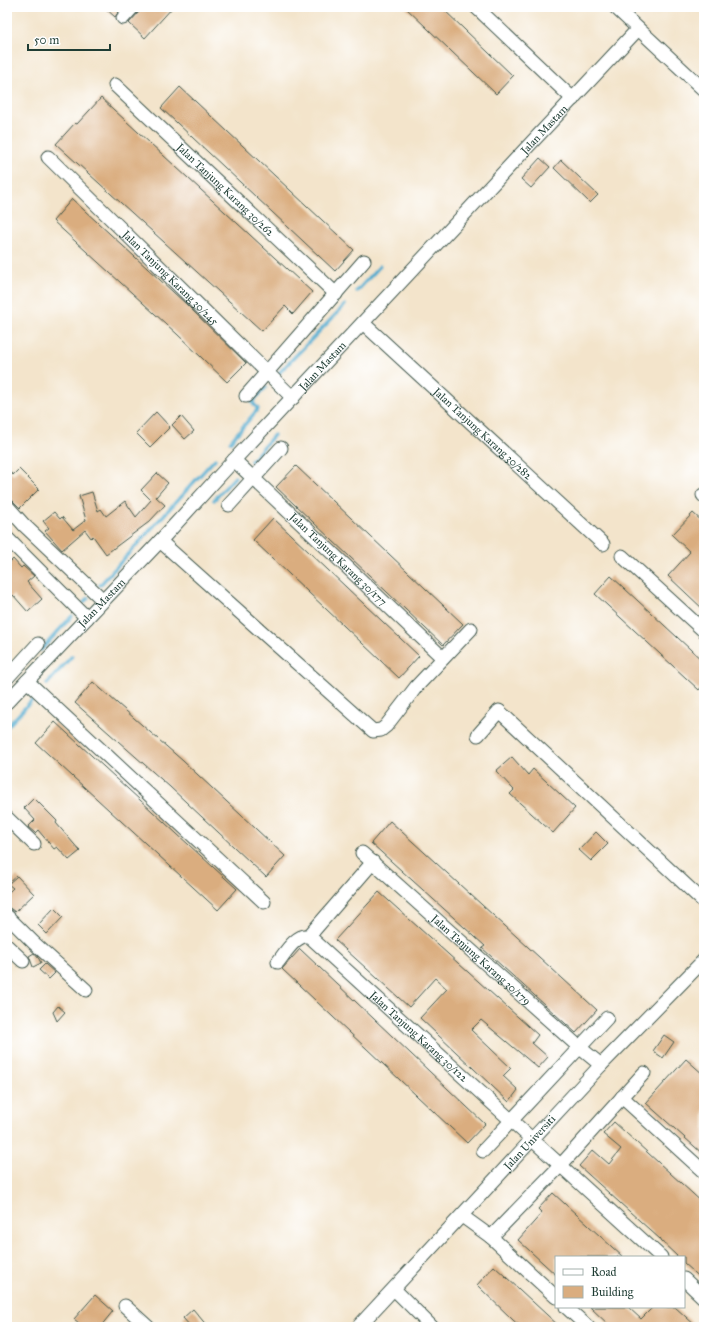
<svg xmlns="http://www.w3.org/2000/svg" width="711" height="1334" font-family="'IM FELL Great Primer',serif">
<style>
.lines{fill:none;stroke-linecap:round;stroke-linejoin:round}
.stream{stroke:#52accf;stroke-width:3.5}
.building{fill:#daad7f}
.minor-casing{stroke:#3f564b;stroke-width:15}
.minor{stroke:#fff;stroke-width:13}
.labels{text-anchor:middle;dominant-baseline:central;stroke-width:4;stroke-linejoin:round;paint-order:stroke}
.street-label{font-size:11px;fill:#1f3d34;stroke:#fff}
</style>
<rect width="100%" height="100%" fill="#fff"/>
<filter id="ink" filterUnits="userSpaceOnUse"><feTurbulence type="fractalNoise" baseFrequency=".025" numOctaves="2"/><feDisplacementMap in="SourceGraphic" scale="8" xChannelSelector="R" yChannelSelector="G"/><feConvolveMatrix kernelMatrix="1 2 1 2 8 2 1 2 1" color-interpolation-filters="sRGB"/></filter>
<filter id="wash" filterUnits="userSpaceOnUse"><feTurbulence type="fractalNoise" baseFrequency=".012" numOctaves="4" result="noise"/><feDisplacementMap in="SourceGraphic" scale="16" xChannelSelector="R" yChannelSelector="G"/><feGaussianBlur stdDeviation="0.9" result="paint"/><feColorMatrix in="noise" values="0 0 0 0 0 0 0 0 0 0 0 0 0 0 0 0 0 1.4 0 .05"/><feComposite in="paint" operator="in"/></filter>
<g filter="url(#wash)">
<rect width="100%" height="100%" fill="#f3e4cb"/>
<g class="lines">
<path class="stream" d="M357,291l23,-25
M279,373l66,-68
M230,442l28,-33 -6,-7 14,-15
M251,461l23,-26
M214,500l21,-23
M100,585l115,-126
M84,602l4,-4
M41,650l31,-34
M47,684l25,-28
M7,727l25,-27"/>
</g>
<g id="blocks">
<path class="building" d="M104,7h18l-7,10z
M141,7h32l-28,31 -16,-15 10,-11z
M405,7h36l72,69 -17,18z
M180,87l174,163 -19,21 -174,-163z
M101,98l211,194 -19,22 -8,-8 -23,25 -206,-187 19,-21 2,1z
M540,158l10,9 -19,21 -10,-9z
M561,160l37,35 -8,8 -36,-35z
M72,199l113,104 61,60 -19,19 -50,-48 -124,-113z
M156,412l14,15 -20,20 -14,-14z
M181,416l13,15 -9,8 -13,-14z
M296,466l167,158 -20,21 -167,-158z
M19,469l20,20 -19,19 -13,-13v-25l6,5z
M157,473l11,10 -12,14 9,8 -16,17 -43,32 -13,-18 -2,2 -6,-8 -23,20 -17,-19 4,-3 -6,-7 11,-9 6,7 2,-2 11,13 13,-10 -7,-24 13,-4 6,19 3,-2 5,7 19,-15 11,16 15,-17 -10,-10z
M693,513l11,10v87l-36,-34 22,-24 -18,-17z
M273,518l146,138 -20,22 -146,-138z
M13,559l8,9 2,-2 11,10 -7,6 15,17 -14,13 -15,-17 -6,6v-36z
M611,576l93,86v22l-5,6 -104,-96z
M93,682l90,79 102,95 -19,21 -96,-90 -95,-84z
M55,722l182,167 -19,21 -182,-167z
M512,757l16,18 5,-6 42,39 -22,25 -43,-39 4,-4 -18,-19z
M34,798l23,23 -1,2 24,28 -11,9 -12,-13 -3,2 -16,-19 -3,3 -7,-6 7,-7 -11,-12z
M390,821l207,189 -21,23 -94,-85 3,-2 -114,-103z
M596,832l12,12 -17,17 -12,-11z
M17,876l17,18 -19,18 -8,-6v-12l6,-6 -5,-4z
M379,892l159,143 -6,8 16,14 -10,11 -57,-48 -10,10 40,38 -8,8 15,14 -9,12 -89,-84 27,-29 -12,-11 -26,29 -74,-67z
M54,908l9,9 -16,17 -9,-9z
M300,949l185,175 -18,19 -185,-174z
M34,953l5,6 2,4 -8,4 -4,-11z
M45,964l10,9 -6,6 -10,-9z
M58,1006l7,6 -8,9 -4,-9z
M664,1035l10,7 -11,16 -10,-7z
M686,1059l18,16v80l-58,-52z
M614,1122l90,82v77l-20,-18v-6h-6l-18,-17v-1l-81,-73 14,-16 16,14 12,-15 -18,-15z
M553,1193l59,54 11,10h-67v18l-38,-35 24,-27 -4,-4z
M494,1266l12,11 54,50h-39l-8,-7 -36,-35z
M95,1295l18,16 -13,16h-16l-10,-8z
M590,1307h38l13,12 12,-12h22l22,20h-86z
M193,1309l15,18h-17l-8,-9z"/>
</g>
</g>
<g filter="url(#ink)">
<use href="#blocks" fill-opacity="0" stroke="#3f564b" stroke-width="1"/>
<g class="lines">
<defs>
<g id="minor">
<path d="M476,7l97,92"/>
<path d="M615,7l89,83"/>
<path d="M123,18l10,-11"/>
<path id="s1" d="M115,85l221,209"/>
<path id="s2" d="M48,157l245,241"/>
<path id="s3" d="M363,323l240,221"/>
<path d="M246,396l118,-135"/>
<path id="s4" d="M234,460l209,198"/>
<path d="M703,495l1,1"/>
<path d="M229,505l52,-57"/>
<path d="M7,506l17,19 79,75"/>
<path d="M7,538l80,80"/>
<path d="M160,541l213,190 8,-1 5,-4 30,-39 55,-58"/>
<path d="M622,556l82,75"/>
<path d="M7,678l31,-34"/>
<path d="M27,681l237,221"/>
<path id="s5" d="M7,702l153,-161 74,-81 404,-431"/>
<path d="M478,735l21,-24 205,191"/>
<path d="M7,818l27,26"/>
<path id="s6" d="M362,853l217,194 22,18"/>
<path d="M7,916l27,27 52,47"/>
<path d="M309,936l64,-74"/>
<path d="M7,946l16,15"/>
<path id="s7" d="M278,962c7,-9 18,-28 31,-26l352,321"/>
<path d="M622,1097l82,75"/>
<path d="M483,1151l124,-133"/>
<path d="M462,1216l29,21 65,60"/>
<path d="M491,1237l69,-71 84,-93"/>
<path d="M684,1279l20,19"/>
<path d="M394,1289l38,38"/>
<path d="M125,1306l23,21"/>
<path d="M566,1307l22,20"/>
<path id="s8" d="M358,1327l243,-262 103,-105"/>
</g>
</defs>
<use href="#minor" class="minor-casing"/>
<use href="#minor" class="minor"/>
</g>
</g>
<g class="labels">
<g class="street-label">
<text stroke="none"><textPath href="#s5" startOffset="785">Jalan Mastam</textPath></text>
<text stroke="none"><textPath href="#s1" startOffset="152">Jalan Tanjung Karang 30/262</textPath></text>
<text stroke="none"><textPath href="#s2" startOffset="172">Jalan Tanjung Karang 30/245</textPath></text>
<text stroke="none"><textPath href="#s5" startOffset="461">Jalan Mastam</textPath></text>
<text stroke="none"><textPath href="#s3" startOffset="163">Jalan Tanjung Karang 30/282</textPath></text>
<text stroke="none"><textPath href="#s4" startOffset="144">Jalan Tanjung Karang 30/177</textPath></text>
<text stroke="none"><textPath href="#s5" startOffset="137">Jalan Mastam</textPath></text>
<text stroke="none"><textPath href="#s6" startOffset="160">Jalan Tanjung Karang 30/179</textPath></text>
<text stroke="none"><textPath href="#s7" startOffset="191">Jalan Tanjung Karang 30/122</textPath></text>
<text stroke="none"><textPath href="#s8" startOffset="252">Jalan Universiti</textPath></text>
</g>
</g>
<rect width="711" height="1334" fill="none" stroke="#fff" stroke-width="24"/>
<rect x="555" y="1256" width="130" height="52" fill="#ffffff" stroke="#a5b1ae"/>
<rect x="563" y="1269" width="20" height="6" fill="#ffffff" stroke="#a5b1ae"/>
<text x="591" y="1276" font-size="12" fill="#1f3d34">Road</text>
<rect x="563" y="1286" width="20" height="12" fill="#daad7f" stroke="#a5b1ae"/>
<text x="591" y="1296" font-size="12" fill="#1f3d34">Building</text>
<path d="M28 44v6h82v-6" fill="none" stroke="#1f3d34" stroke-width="2"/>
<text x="34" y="44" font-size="12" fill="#1f3d34" stroke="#ffffff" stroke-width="3" paint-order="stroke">50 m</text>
</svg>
